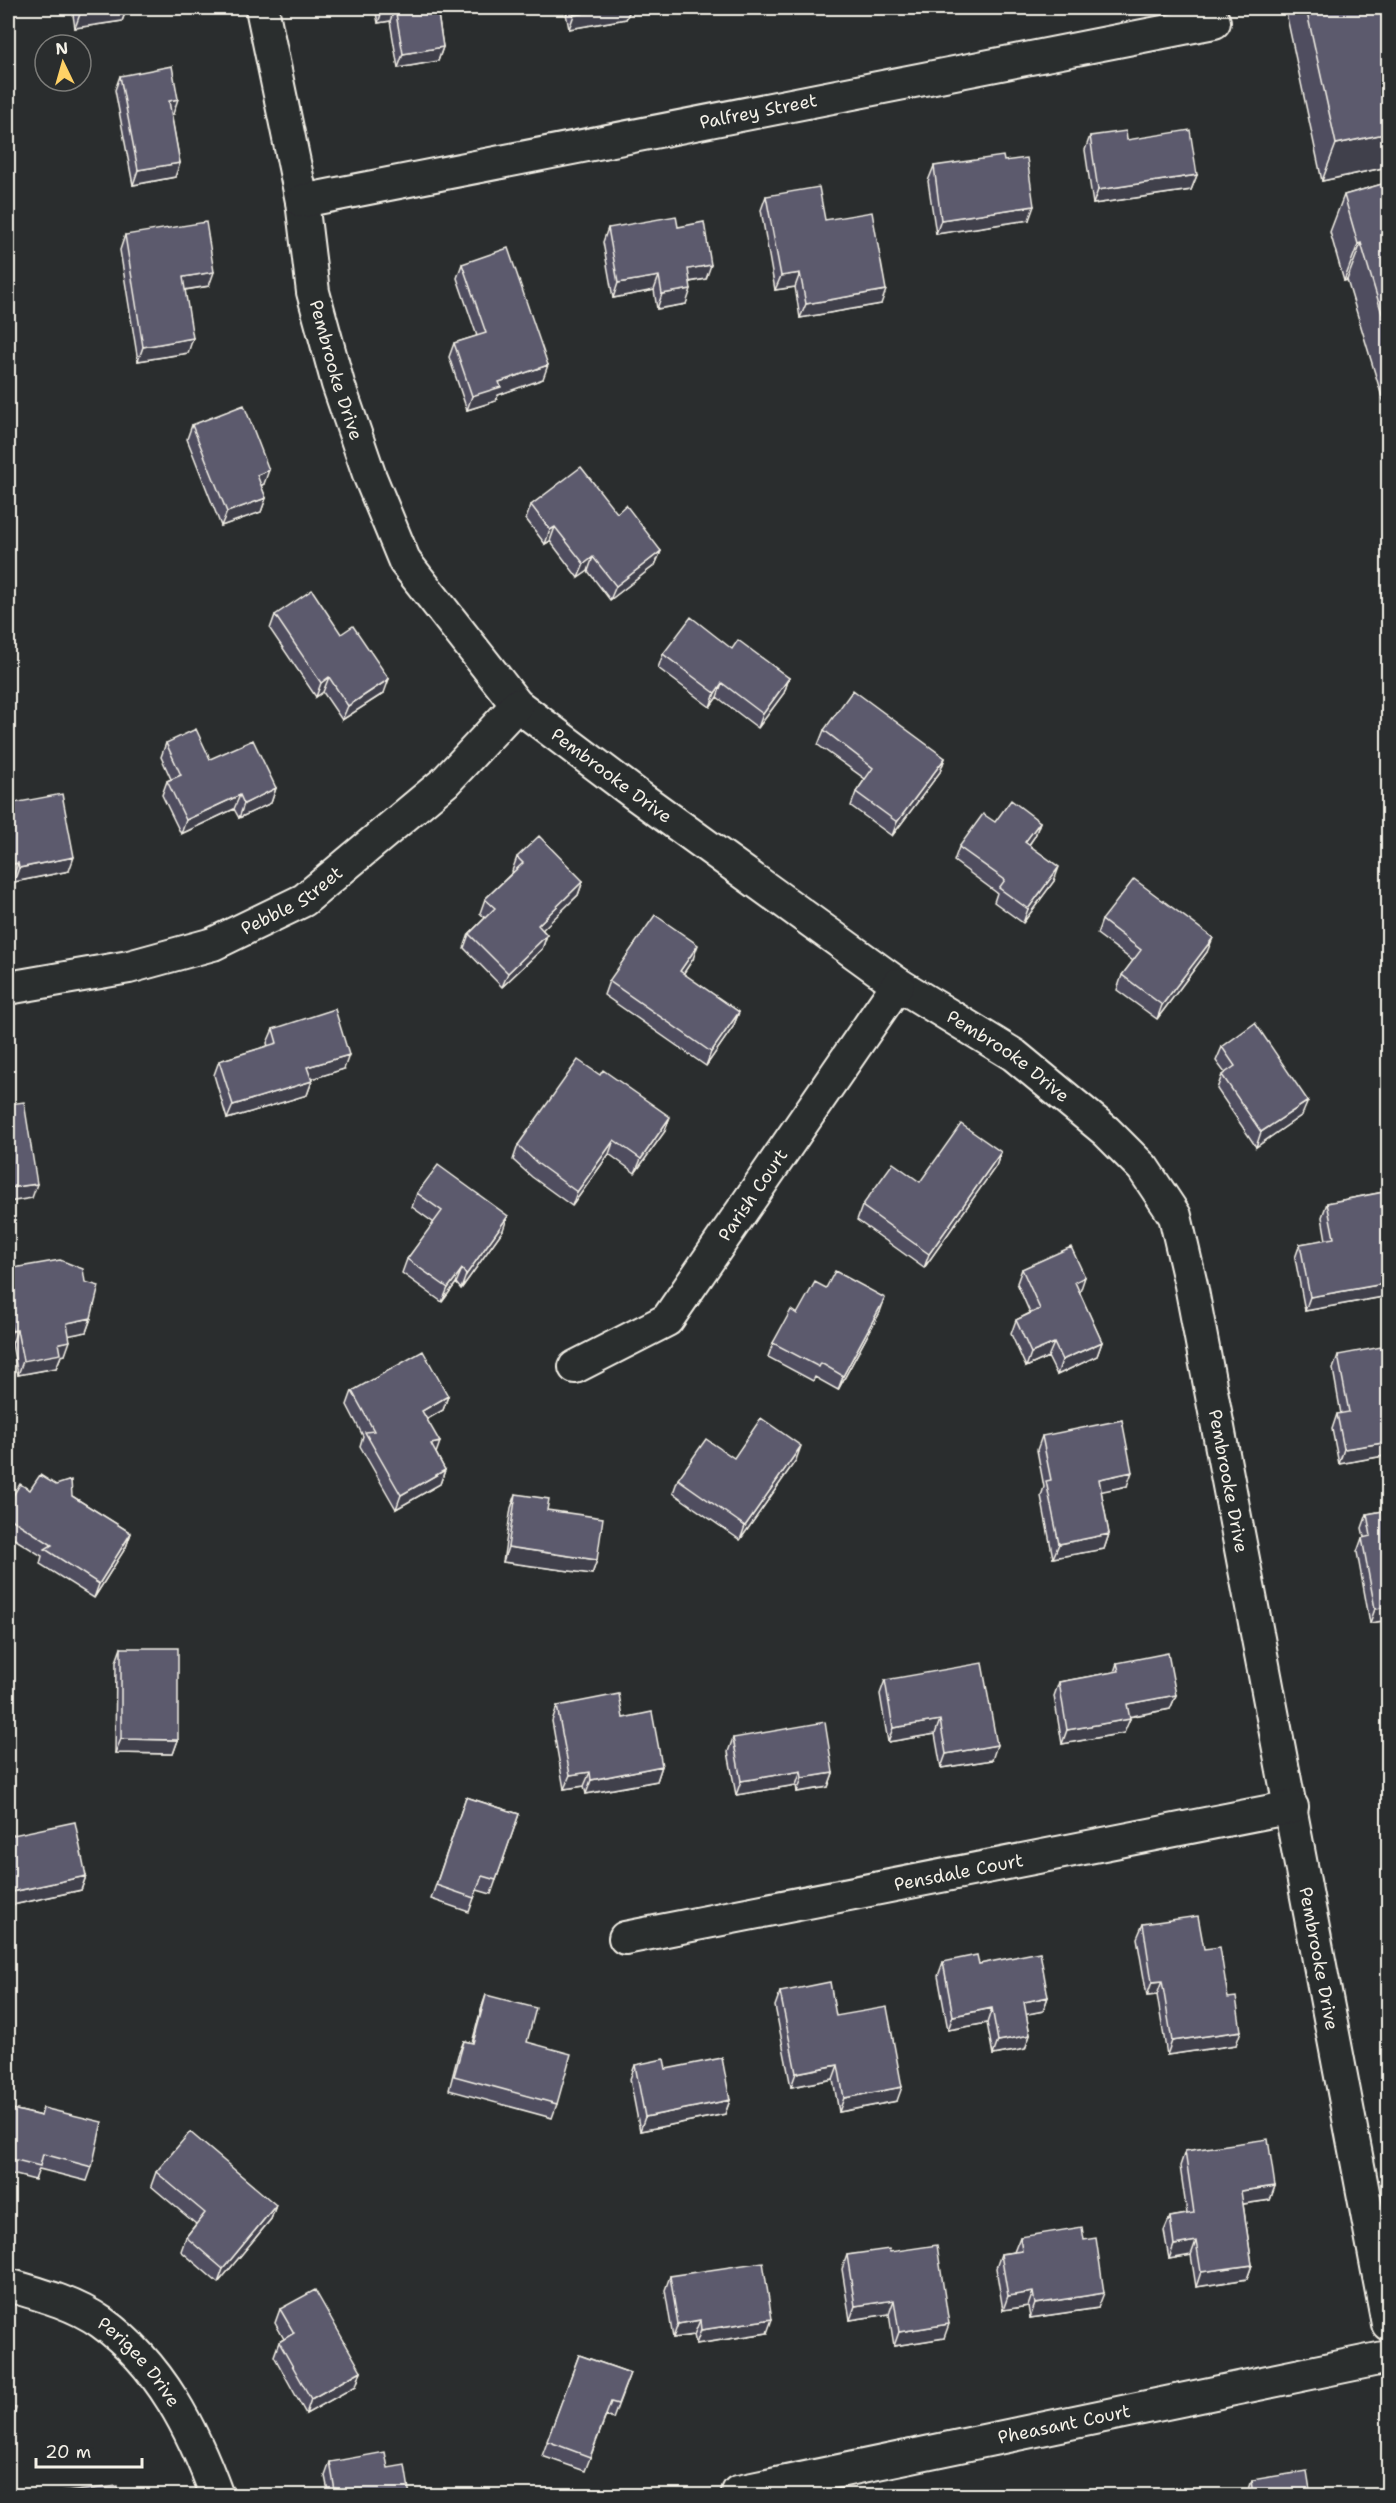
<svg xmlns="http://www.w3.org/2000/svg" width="1396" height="2503" font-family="'Shantell Sans',sans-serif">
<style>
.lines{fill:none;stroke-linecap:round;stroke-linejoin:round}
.minor-casing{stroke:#f4f1e8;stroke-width:36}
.minor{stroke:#2a2d2e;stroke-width:32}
.wall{fill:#4f4d5e;stroke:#f4f1e8;stroke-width:1.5}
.shaded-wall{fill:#403f4c;stroke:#f4f1e8;stroke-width:1.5}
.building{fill:#5c5a6d;stroke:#f4f1e8;stroke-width:1.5}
.labels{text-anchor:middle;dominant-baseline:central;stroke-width:6;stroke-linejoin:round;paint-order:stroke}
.street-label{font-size:18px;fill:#f4f1e8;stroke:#2a2d2e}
</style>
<rect width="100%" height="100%" fill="#2a2d2e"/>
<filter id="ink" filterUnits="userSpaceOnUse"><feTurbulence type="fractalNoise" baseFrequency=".0167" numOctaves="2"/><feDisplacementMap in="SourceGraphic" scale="12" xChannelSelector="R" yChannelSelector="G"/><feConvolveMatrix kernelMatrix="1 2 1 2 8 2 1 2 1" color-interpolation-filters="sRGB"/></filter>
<g filter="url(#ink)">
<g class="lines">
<defs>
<g id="minor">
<path id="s1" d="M262,8l40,193 11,91 25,92 32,93 35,85 112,143 121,91 260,188 116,71 92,76 37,37 32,48 16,69 197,1039"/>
<path id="s2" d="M302,201l912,-179"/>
<path id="s3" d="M8,988l121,-21 84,-23 91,-44 141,-118 72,-77"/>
<path id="s4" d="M575,1367l92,-47 231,-336"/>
<path id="s5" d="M625,1938l667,-131"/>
<path id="s6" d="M8,2285c31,9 66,18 93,37 59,42 92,108 116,174"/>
<path id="s7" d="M738,2492l650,-135"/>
</g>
</defs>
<use href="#minor" class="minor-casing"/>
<use href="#minor" class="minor"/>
</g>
<path class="wall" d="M72,8h55l-5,13 -47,7z
M375,8h62l6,39 -5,14 -40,7 -8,-47 -12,2z
M565,8h66l-5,11 -57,10z
M1285,8h104v154l-2,5 -65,14z
M120,76l53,38h-2l9,49 -5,14 -42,8 -18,-95z
M1090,136l107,39 -6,15 -98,14 -8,-54z
M1004,161l25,59 -93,14 -8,-53 6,-15z
M1389,182v238l-42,-140 -3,1 -14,-49 14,-37z
M766,196l59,24 56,84 -81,14 -5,-31 -20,3 -14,-80z
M678,227l28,52 -16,3 -4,22 -29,5 -3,-19 -41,8 -10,-56 5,-14z
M125,235l84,51 -24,4 3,63 -50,8 -18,-111z
M462,264l81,115 -45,16 -2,6 -29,9 -18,-53 5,-14 23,-7 -20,-58z
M192,425l72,59 -3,2 5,12 -5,14 -40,14 -34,-87z
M531,505l86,8 44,38 -6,14 -45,35 -22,-29 -10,7 -28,-37 -5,3 -19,-25z
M275,615l66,19 43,59 -42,27 -19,-28 -7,5 -46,-68z
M732,649l57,29 -5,15 -26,35 -41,-31 -7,10 -52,-39 5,-14z
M824,730l121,28 -5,14 -48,64 -41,-30 5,-14 9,-13 -47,-34z
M166,743l44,16 66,29 -5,15 -32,15 -5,-9 -53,25 -19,-39 5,-14 4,-2 -10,-22z
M8,804l61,67 -55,11z
M995,822h45l-5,14 -6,9 25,36 -31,42 -29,-21 3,-9 -43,-32 5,-14z
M517,857l66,24 -5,14 -36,34 5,6 -5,14 -40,38 -38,-39 5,-14 16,-16 -5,-5 5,-14 28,-27 -1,-1z
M1102,920l105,32 -50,67 -40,-29 5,-15 11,-14 -36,-27z
M693,959l-10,15 56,38 -6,15 -27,39 -102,-71 5,-14z
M273,1029l71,40 -33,10 1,2 -5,14 -80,24 -13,-44 5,-14 49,-15 -1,-3z
M1222,1047l80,68 -46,32 -39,-58 5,-14 3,-2 -9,-12z
M600,1075l65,56 -30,42 -26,-19 -37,52 -40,-29 -19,-17 5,-15z
M1001,1152l-5,14 -72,102 -67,-48 5,-14 58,-24z
M1389,1191l-1,105 -83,15 -10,-53 5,-14 26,-4 -4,-23 5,-14z
M417,1193l86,37 -42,59 -5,-6 -14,19 -40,-29 5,-14 27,-36 -22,-16z
M8,1269l83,49 -5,14 -17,3 -4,20 -4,1 -5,12 -38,7 -6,-31 -4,1z
M1022,1269l58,23h-1l23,50 -5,14 -40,19 -9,-18 -22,10 -15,-33 5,-14 14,-7 -13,-30z
M826,1288l54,24 -42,78 -23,-13 -2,4 -45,-24 5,-14 24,-29z
M1338,1355l46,5 5,-1v96l-50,9 -7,-35 5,-15h4l-8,-45z
M352,1391l96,5 -5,14 -16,9 9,34 9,17 -5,14 -44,25 -36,-63 3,-10 -16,-31z
M1042,1436l85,50 -26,5 8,43 -5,15 -51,9 -12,-62 3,-9 -7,-37z
M734,1458l62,2 -56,80 -67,-47 5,-14z
M30,1490l42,6 59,37 -5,14 -32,51 -54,-34 2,-8 -34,-21v-31z
M516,1494l81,66 -5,14 -89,-12 8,-54z
M1389,1510v110l-19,3 -13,-71 5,-14 2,-1 -2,-9 5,-14z
M121,1648l57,92 -5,14 -58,-1 1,-91z
M1117,1663l59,32 -6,14 -41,8 -5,16 -62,11 -8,-48 5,-14 55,-10z
M885,1680l107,80 -51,8 -6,-34 -47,8 -8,-48z
M557,1706l66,12 39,48 -5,15 -71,13 -2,-8 -20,3 -12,-68z
M733,1738l100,35 -5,14 -31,5 -1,-7 -60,10 -8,-43z
M466,1797l53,17 -28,80 -14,-4 -8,22 -38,-13z
M8,1836l78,40 -5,14 -73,16z
M1143,1924l61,25 32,96 -69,10 -10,-60 -10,1 -10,-58z
M943,1962l36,2 69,33 -5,14 -17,3 4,21 -5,14 -32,6 -6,-32 -39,7 -10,-54z
M780,1992l56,24 61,85 -58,11 -6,-33 -42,8 -16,-81z
M486,1995l41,47 30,62 -5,14 -103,-28 9,-35 6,-14 8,2 9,-34z
M635,2065l31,4 64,31 -5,14 -85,17 -10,-52z
M8,2108l33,8 2,-8 49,59 -5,14 -48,-12 -4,11 -27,-7z
M1185,2151l90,35 -5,14 -27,4 9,61 -5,14 -51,8 -5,-32 -22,4 -5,-28 6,-14 17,-3 -7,-48z
M156,2172l120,33 -5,14 -53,64 -37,-32 5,-14 10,-13 -45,-38z
M1020,2237l64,3 14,68 -68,10 -2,-12 -25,4 -7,-42 5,-14 13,-2z
M890,2252l54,86 -50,8 -5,-32 -39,6 -8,-51 5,-14z
M670,2276l97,57 -71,11 -2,-9 -21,3 -8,-48z
M280,2309l81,62 -5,15 -50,28 -32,-58 5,-14 5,-3 -9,-16z
M579,2355l51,18 -17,46 -7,-3 -21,55 -43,-15z
M330,2462l58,6 22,28h-81l-4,-20z
M1252,2480l59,16h-64z"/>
<path class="shaded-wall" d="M123,8h4l-5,13 -47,7 5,-14z
M390,8h5l-5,13 -12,2 5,-14z
M616,8h15l-5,11 -57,10 5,-14z
M443,47l-5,14 -40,7 5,-14z
M178,99l-5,15 -10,1 6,-14z
M1389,133v29l-2,5 -65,14 14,-37z
M180,163l-5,14 -42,8 5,-15z
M1197,175l-6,15 -98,14 5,-14z
M1034,206l-5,14 -93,14 5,-14z
M1361,243l-14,37 -3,1 14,-37z
M711,265l-5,14 -24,4 6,-14z
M214,272l-5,14 -32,5 6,-14z
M800,273l-5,14 -20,3 6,-14z
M659,276l-5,14 -41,8 5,-15z
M691,289l-5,15 -29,5 5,-15z
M886,290l-5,14 -81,14 6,-14z
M193,338l-5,15 -50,8 5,-14z
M548,365l-5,14 -45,16 -2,6 -29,9 5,-14 27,-14z
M269,470l-5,14 -12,6 5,-15z
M266,498l-5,14 -40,14 6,-14z
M555,527l-5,14 -5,3 5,-14z
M661,551l-6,14 -45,35 6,-14z
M593,557l-5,14 -10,7 6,-14z
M329,677l-6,15 -7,5 5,-14z
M789,678l-5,15 -26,35 5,-14z
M389,679l-5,14 -42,27 6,-14z
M722,683l-5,14 -7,10 5,-14z
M945,758l-5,14 -48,64 5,-14z
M276,788l-5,15 -32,15 5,-14z
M240,795l-6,14 -53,25 5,-14z
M1040,822l-5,14 -15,21 5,-15z
M74,857l-5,14 -55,11 5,-14z
M18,863l-5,14 -5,1v-13z
M1059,867l-5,14 -31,42 5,-14z
M583,881l-5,14 -45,44 5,-14z
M547,935l-5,14 -40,38 6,-14z
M1213,938l-6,14 -50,67 5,-14z
M698,945l-5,14 -18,27 5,-15z
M739,1012l-6,15 -27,39 5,-14z
M349,1055l-5,14 -42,13 5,-15z
M312,1081l-5,14 -80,24 6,-14z
M1308,1101l-6,14 -46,32 5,-15z
M670,1117l-5,14 -30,42 6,-14z
M614,1140l-5,14 -37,52 5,-14z
M1001,1152l-5,14 -72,102 5,-14z
M37,1184l-5,14 -24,4v-14z
M508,1216l-5,14 -42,59 5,-14z
M462,1269l-6,14 -14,19 6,-14z
M1085,1277l-5,15 -10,5 5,-15z
M1389,1283l-1,13 -83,15 5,-14z
M885,1298l-5,14 -42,78 5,-14z
M91,1318l-5,14 -24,5 5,-14z
M17,1330l-5,14 -4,1 4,-14z
M70,1341l-5,14 -4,1 -5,12 -38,7 5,-14 36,-18z
M1102,1342l-5,14 -40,19 5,-15z
M1054,1343l-6,14 -22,10 5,-14z
M448,1396l-5,14 -26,15 5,-14z
M440,1442l-5,14 -4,-12z
M1389,1442v13l-50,9 5,-15z
M801,1446l-5,14 -56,80 5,-14z
M445,1470l-5,14 -44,25 5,-14z
M1132,1472l-5,14 -33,7 5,-14z
M131,1533l-5,14 -32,51 5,-14z
M1109,1534l-5,15 -51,9 6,-14z
M508,1547l89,13 -5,14 -89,-12z
M1389,1607v13l-19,3 5,-14z
M1176,1695l-6,14 -48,9 5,-14z
M1130,1719l-6,14 -62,11 5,-14z
M940,1720l-5,14 -47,8 5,-14z
M121,1739l57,1 -5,14 -58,-1z
M997,1745l-5,15 -51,8 5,-14z
M662,1766l-5,15 -71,13 5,-14z
M801,1771l-5,14 -60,10 5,-14z
M590,1772l-6,14 -20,3 6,-14z
M833,1773l-5,14 -31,5 5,-14z
M86,1876l-5,14 -73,16 4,-14z
M1162,1981l-5,14 -10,1 5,-14z
M1048,1997l-5,14 -25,5 6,-14z
M992,2008l-5,15 -39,7 5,-14z
M1241,2031l-5,14 -69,10 5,-14z
M1030,2035l-5,14 -32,6 5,-14z
M838,2065l-5,14 -42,8 5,-14z
M902,2087l-5,14 -58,11 5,-14z
M730,2100l-5,14 -85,17 5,-14z
M1275,2186l-5,14 -34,5 5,-14z
M276,2205l-5,14 -53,64 5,-14z
M1196,2241l-5,14 -22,4 5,-14z
M1252,2265l-5,14 -51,8 5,-15z
M1033,2292l-5,14 -25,4 5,-14z
M1104,2293l-6,15 -68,10 5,-14z
M894,2300l-5,14 -39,6 5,-14z
M772,2319l-5,14 -71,11 5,-14z
M700,2320l-6,15 -21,3 5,-14z
M949,2324l-5,14 -50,8 5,-14z
M361,2371l-5,15 -50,28 5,-15z"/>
<path class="building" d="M79,8h44l-43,6z
M395,8h42l6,39 -40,7z
M572,8h44l-42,7z
M1306,8h83v125l-53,11z
M172,66l6,33 -9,2 11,62 -42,7 -18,-94z
M1190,130l7,45 -99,15 -8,-54 36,-5 1,9z
M1003,156l1,5 23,-3 7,48 -93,14 -7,-54z
M1389,182v155l-28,-94 -3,1 -14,-49z
M819,187l6,33 47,-8 14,78 -80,14 -6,-31 -19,3 -15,-80z
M676,216l2,11 26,-5 7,43 -23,4 3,20 -29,5 -3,-18 -41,7 -10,-55z
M206,222l8,50 -31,5 10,61 -50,9 -18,-112z
M508,248l40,117 -49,17 2,5 -29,9 -18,-53 32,-10 -24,-69z
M244,405l25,65 -12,5 9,23 -39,14 -35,-87z
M581,467l36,46 9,-8 35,46 -45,35 -23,-29 -9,7 -29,-37 -5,3 -19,-25z
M312,590l29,44 12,-8 36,53 -41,27 -19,-29 -8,6 -46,-68z
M691,617l41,32 6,-9 51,38 -26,36 -41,-31 -7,10 -52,-39z
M853,690l92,68 -48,64 -41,-30 17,-24 -49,-38z
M196,729l14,30 43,-19 23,48 -32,16 -4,-9 -54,25 -19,-39 14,-6 -15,-32z
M62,794l12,63 -55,11 -1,-5 -10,2v-61z
M1011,800l29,22 -15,20 34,25 -31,42 -29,-21 6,-8 -46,-33 24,-33 12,8z
M539,836l44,45 -45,44 9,10 -39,38 -39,-39 26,-26 -10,-9 38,-36 -6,-6z
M1134,879l79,59 -51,67 -40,-30 19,-25 -39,-30z
M655,915l43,30 -18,26 59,41 -28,40 -102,-71z
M335,1009l14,46 -42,12 5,14 -79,24 -14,-44 58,-18 -4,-14z
M1255,1023l53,78 -47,31 -39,-57 13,-9 -13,-19z
M578,1060l22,15 3,-5 67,47 -29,42 -27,-19 -37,52 -40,-29 -19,-18z
M8,1093h1l1,11 14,-2 13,82 -29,4z
M961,1124l40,28 -72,102 -67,-48 31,-43 27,19z
M438,1165l70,51 -42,59 -4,-6 -14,19 -41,-29 35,-48 -25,-18z
M1389,1191v60h-2l2,7v25l-79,14 -10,-53 34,-6 -7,-35z
M1071,1247l14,30 -10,5 27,60 -40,18 -8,-17 -23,10 -15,-33 24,-11 -18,-40z
M60,1260l23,9 2,13 14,4 -8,32 -24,5 3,18 -11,2 2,11 -38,7 -6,-31 -5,1 -4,-23v-39z
M835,1271l50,27 -42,78 -22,-13 -2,4 -46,-24 18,-33 6,4 18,-32 11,6z
M1381,1347l3,13 5,-1v83l-45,7 -7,-35 12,-2 -11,-57z
M423,1351l25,45 -26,15 18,31 -9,2 14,26 -44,25 -36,-63 9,-1 -22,-40z
M761,1418l40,28 -56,80 -67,-47 28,-40 28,19z
M1122,1420l10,52 -33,7 10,55 -50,10 -13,-63 5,-1 -9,-44z
M40,1475l16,10 15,-5 1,16 59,37 -32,51 -54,-35 7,-4 -44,-28v-13l12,-20 10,6z
M516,1494l33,5 -2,11 56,8 -6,42 -89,-13z
M1389,1510v97l-14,2 -13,-71 9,-2 -4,-22z
M121,1648h57v92l-57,-1z
M1168,1653l8,42 -49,9 3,15 -63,11 -8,-48 60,-11 -2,-8z
M982,1663l15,82 -51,9 -6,-34 -47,8 -8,-48z
M619,1694l4,24 29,-6 10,54 -71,14 -1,-8 -20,3 -13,-69z
M825,1722l8,51 -31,5 -1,-7 -60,10 -8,-43z
M466,1797l53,17 -23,66 -14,-4 -8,22 -38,-13z
M75,1822l11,54 -74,16 -4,-20v-36z
M1198,1916l6,33 16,-2 8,51 8,-1 5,34 -69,10 -10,-60 -10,1 -9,-58z
M1040,1952l8,45 -24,5 6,33 -32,6 -6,-33 -39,8 -10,-54 34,-7 2,9z
M830,1982l6,34 51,-9 15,80 -58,11 -6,-33 -42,8 -16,-81z
M486,1995l50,13 -9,34 44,12 -14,50 -103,-28 10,-35 9,2z
M722,2058l8,42 -85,17 -10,-52 29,-6 2,10z
M8,2108l33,8 2,-8 59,14 -10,45 -49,-13 -3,12 -32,-8z
M190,2132l86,73 -53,64 -37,-32 19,-24 -49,-41z
M1268,2139l7,47 -34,5 11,74 -51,7 -5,-31 -22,4 -4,-28 24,-4 -9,-62z
M1082,2227l2,13 12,-2 8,55 -69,11 -2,-12 -25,4 -7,-42 21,-3 -2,-14z
M937,2245l12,79 -50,8 -5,-32 -39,6 -8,-51 42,-6 1,3z
M763,2262l9,57 -71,11 -1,-10 -22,4 -8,-48z
M315,2290l46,81 -50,28 -32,-57 15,-9 -14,-24z
M579,2355l51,18 -12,31 -7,-2 -21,55 -43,-16z
M8,2406l8,2 -8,34z
M385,2452l3,16 17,-3 5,31h-74l-6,-34z
M1307,2471l4,25h-57l-2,-16z
M117,2486l1,10h-58l-1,-3z"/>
</g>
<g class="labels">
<g class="street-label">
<text stroke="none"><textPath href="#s2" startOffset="465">Palfrey Street</textPath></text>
<text stroke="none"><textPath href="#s1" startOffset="370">Pembrooke Drive</textPath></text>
<text stroke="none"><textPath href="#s1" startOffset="874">Pembrooke Drive</textPath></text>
<text stroke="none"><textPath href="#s3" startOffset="300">Pebble Street</textPath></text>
<text stroke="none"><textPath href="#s1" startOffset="1360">Pembrooke Drive</textPath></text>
<text stroke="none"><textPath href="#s4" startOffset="255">Parish Court</textPath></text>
<text stroke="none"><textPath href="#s1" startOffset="1864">Pembrooke Drive</textPath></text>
<text stroke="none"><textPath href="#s5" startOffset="340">Pensdale Court</textPath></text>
<text stroke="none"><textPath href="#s1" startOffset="2350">Pembrooke Drive</textPath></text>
<text stroke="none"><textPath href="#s6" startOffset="156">Perigee Drive</textPath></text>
<text stroke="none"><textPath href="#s7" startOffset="333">Pheasant Court</textPath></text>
</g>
</g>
<rect width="1396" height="2503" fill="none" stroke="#2a2d2e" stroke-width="30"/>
<rect x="15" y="15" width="1366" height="2473" fill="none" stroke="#f4f1e8" stroke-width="2" filter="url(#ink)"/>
<g transform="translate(63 63) rotate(355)"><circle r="28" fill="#2a2d2e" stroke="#7b7b78" stroke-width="1.5"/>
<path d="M0-4.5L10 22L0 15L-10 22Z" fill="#ffd166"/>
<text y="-9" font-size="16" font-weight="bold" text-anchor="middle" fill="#f4f1e8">N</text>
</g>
<path d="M36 2458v9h106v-9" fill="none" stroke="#f4f1e8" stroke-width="3"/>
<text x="45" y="2458" font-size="18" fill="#f4f1e8" stroke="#2a2d2e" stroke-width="4.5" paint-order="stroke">20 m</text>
</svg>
